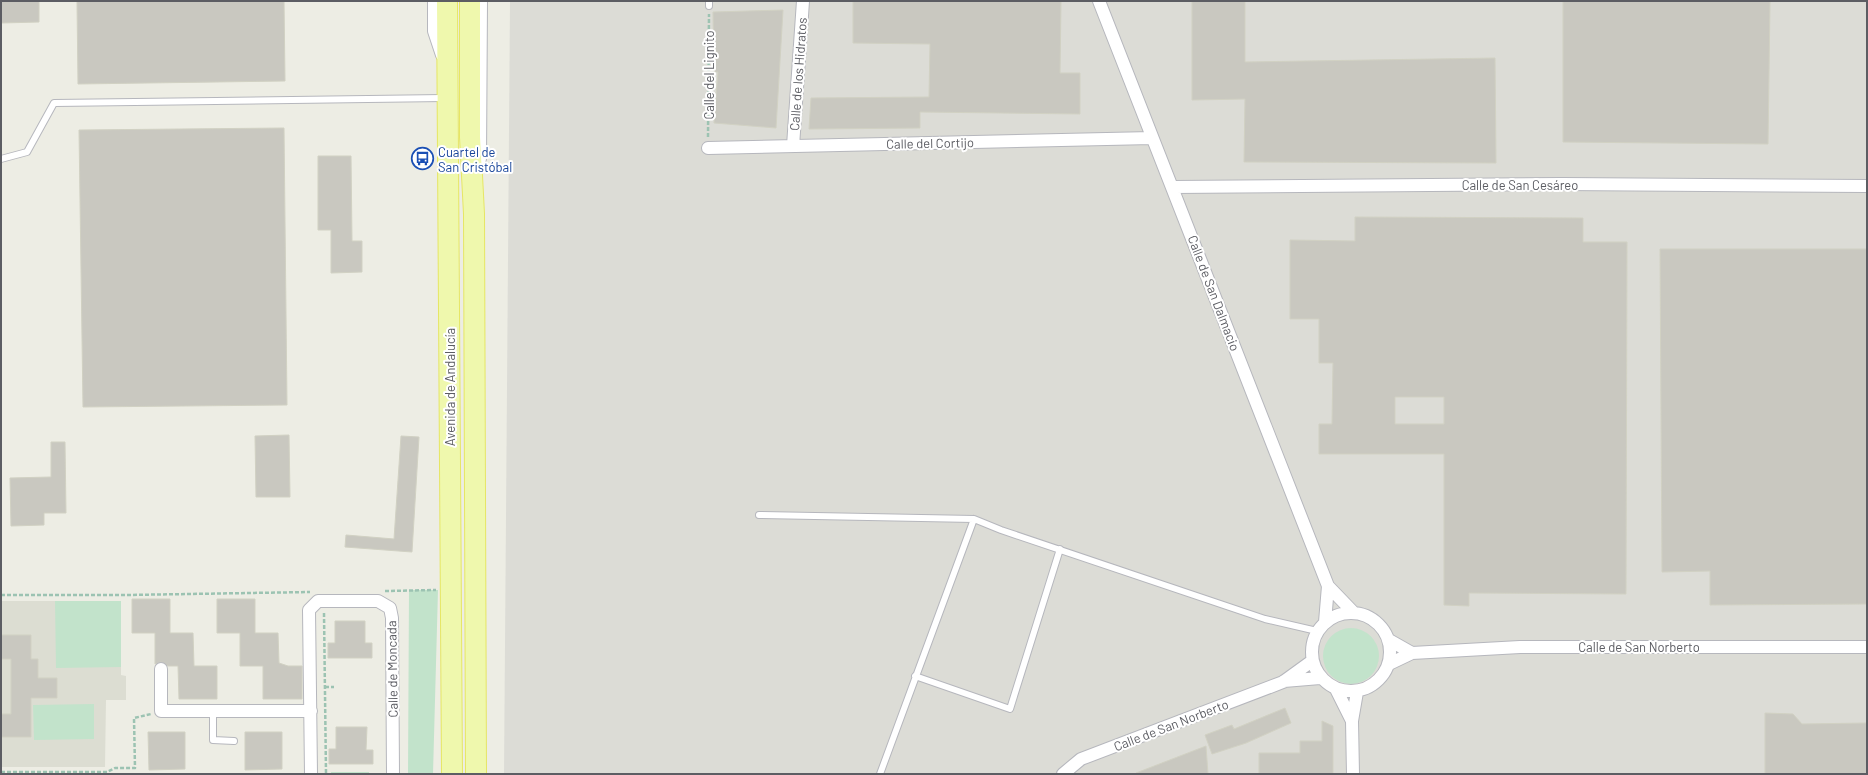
<svg xmlns="http://www.w3.org/2000/svg" width="1868" height="775" font-family="Barlow,sans-serif">
<style>
.industrial{fill:#dcdcd6}
.education{fill:#dcddd2}
.green{fill:#c2e3cb}
.building{fill:#c9c8c0;stroke:#d1d1c3;fill-rule:evenodd}
.lines{fill:none;stroke-linecap:round;stroke-linejoin:round}
.lane-casing{stroke:#b6b7bd;stroke-width:8}
.street-casing{stroke:#b6b7bd;stroke-width:14}
.primary-casing{stroke:#e6e664;stroke-width:22}
.path{stroke:#9cc3b2;stroke-width:2.5;stroke-dasharray:4 2;stroke-linecap:butt}
.lane{stroke:#fff;stroke-width:6}
.street{stroke:#fff;stroke-width:12}
.primary{stroke:#eff8ad;stroke-width:20}
.labels{text-anchor:middle;dominant-baseline:central;stroke-width:4;stroke-linejoin:round;paint-order:stroke}
.street-label{font-size:13px;fill:#5c5d63;stroke:#fff}
.transit-label{font-size:13px;fill:#164399;stroke:#fff;text-anchor:start}
</style>
<rect width="100%" height="100%" fill="#edede4"/>
<path class="industrial" d="M510,1h1357v773h-1363z"/>
<path class="education" d="M1,601h120v74l5,1v24h-20l-1,67h-104z"/>
<path class="green" d="M409,590h29l-5,184h-25z
M55,601h66v66l-65,1z
M1323 656a28 28 0 1 1 56 0a28 28 0 1 1-56 0Z
M94,704v35l-60,1 -1,-35z
M331,772h38v2h-38z"/>
<path class="building" d="M1,1h38v21l-38,1z
M77,1h207l1,80 -207,3z
M853,1h208l-1,72h20v41l-160,-2v16l-111,1 2,-31 118,-1 1,-53 -77,-1z
M1192,1h53v61l250,-4 1,105 -252,-1 1,-63 -53,1z
M1563,1h207l-2,143 -205,-2z
M783,10l-7,118 -62,-5 4,-51h-4l-1,-60z
M284,128l3,277 -204,2 -4,-277z
M318,156h33l1,85h10v31l-31,1v-43h-13z
M1355,217l228,1v24h44l-1,352 -157,-1v13l-25,-1v-151h-125v-30h13l1,-61h-14v-44h-29v-79l65,1zM1395,397h49v27h-49z
M1660,249h207v355l-157,1v-34l-48,1z
M289,435l1,62h-34l-1,-61z
M401,436l18,1 -7,115 -67,-5 1,-12 48,4z
M51,442h14l1,71h-22v12l-33,1 -1,-48 41,-1z
M132,599h38v34h23l1,33h23v33h-38l-1,-33h-10l-7,-4 -6,2v-31h-23z
M217,599h38v34h23l1,30 9,3h14v33h-39v-33h-23v-33h-23z
M335,621h30v22h7v15h-44v-15h7z
M1,635h30v24h7v19h19v20h-26v39h-30v-23h10v-55h-10z
M1285,708l6,15 -45,20 -34,11 -7,-19 27,-10 2,4z
M1765,713l28,1 9,10 65,-1v51h-102z
M1322,721l11,5v48h-74v-21h41v-12h22z
M336,727h31l-1,23h7v14h-44v-15h7z
M148,732h37v37l-36,1z
M245,732h37v37l-37,1z
M1206,746l2,28h-72v-1z"/>
<g class="lines">
<defs>
<path id="lane" d="M709,1v5
M1,159l26,-7 27,-49 390,-5
M759,515l215,4 27,11 264,89 52,12
M915,676l95,33 50,-160
M213,711v29l21,1
M880,774l94,-255"/>
<path id="street" d="M434,1v30l8,24
M1099,1l229,585 26,27
M793,146l10,-145
M708,148l444,-10
M480,159l1,-158
M1173,187l389,-3 305,2
M1312 652a39 39 0 1 1 78 0a39 39 0 1 1-78 0Z
M1325,622l3,-36
M1389,640l23,13
M1389,664l23,-11 108,-6h347
M161,669v42h150
M1284,681l36,-3
M1336,689l16,32
M311,774l-2,-164 9,-9h60l12,7 2,10 1,156
M1063,774l18,-15 202,-77 29,-21
M1353,774l-1,-53 5,-29"/>
<path id="primary" d="M447,1l5,773
M470,1v136l4,77 2,560"/>
</defs>
<use href="#lane" class="lane-casing"/>
<use href="#street" class="street-casing"/>
<use href="#primary" class="primary-casing"/>
<path class="path" d="M708,137l1,-123
M385,591l51,-1
M1,595h127l182,-3
M324,613l2,161
M325,687h9
M1,772h106l8,-4h20l-1,-50 17,-4"/>
<use href="#lane" class="lane"/>
<use href="#street" class="street"/>
<use href="#primary" class="primary"/>
</g>
<defs>
<symbol id="bus-ring" viewBox="-11 -11 22 22"><circle r="9.5" fill="#fff" stroke="#1a4fb4" stroke-width="1.5"/><path d="M-5-6H5V4H4V6H2V4H-2V6H-4V4H-5ZM-3.5-4V0h7V-4ZM-3.5 1.2v1.5H-2V1.2ZM2 1.2v1.5H3.5V1.2Z" fill="#1a4fb4"/></symbol>
</defs>
<g fill-rule="evenodd">
<use href="#bus-ring" x="410" y="146" width="25" height="25"/>
</g>
<g class="labels">
<g class="street-label">
<text transform="translate(798 74) rotate(-86)">Calle de los Hidratos</text>
<text transform="translate(709 75) rotate(-90)">Calle del Lignito</text>
<text transform="translate(930 143) rotate(-1)">Calle del Cortijo</text>
<text x="1520" y="185">Calle de San Cesáreo</text>
<text transform="translate(1214 293) rotate(69)">Calle de San Dalmacio</text>
<text transform="translate(450 387) rotate(-90)">Avenida de Andalucía</text>
<text x="1639" y="647">Calle de San Norberto</text>
<text transform="translate(392 669) rotate(-91)">Calle de Moncada</text>
<text transform="translate(1171 725) rotate(-21)">Calle de San Norberto</text>
</g>
<g class="transit-label">
<text x="438" y="152">Cuartel de<tspan x="438" dy="15">San Cristóbal</tspan></text>
</g>
</g>
<rect width="1868" height="775" fill="none" stroke="#5c5d63" stroke-width="4"/>
</svg>
